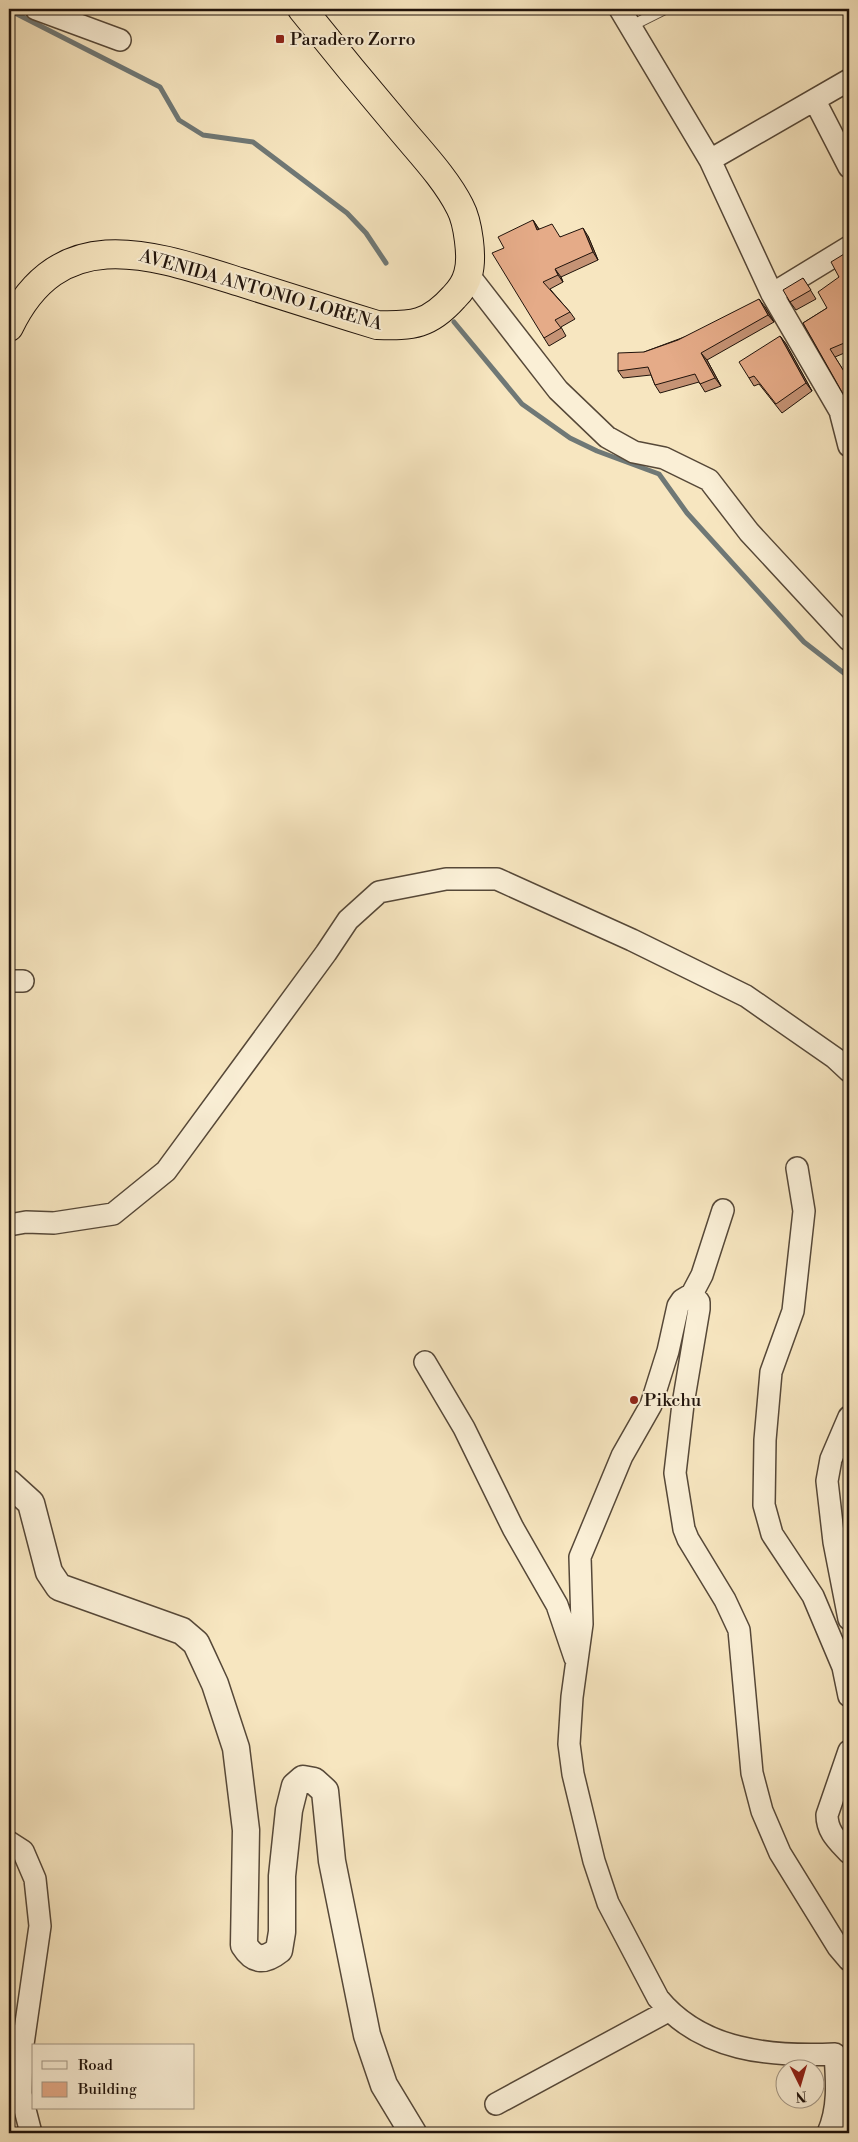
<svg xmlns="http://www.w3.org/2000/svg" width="858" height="2142" font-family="'Libre Bodoni',serif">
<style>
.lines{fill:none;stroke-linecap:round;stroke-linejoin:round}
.stream{stroke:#6f7876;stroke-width:5}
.service-casing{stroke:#564838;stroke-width:12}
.minor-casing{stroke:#564838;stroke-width:24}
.tertiary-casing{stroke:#564838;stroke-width:29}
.trunk-casing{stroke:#20130b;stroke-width:30}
.service{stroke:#faefd6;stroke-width:10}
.minor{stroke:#faefd6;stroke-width:21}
.tertiary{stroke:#faefd6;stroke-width:26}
.trunk{stroke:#f7e6c0;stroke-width:28}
.wall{fill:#c59375;stroke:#20130b}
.shaded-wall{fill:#a0785f;stroke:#20130b}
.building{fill:#e5ab88;stroke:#20130b}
.poi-dot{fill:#8f2418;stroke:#faefd6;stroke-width:2}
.labels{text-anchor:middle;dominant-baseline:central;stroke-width:4;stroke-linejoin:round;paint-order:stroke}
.poi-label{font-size:18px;fill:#20130b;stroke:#faefd6;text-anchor:start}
.street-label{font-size:18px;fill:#20130b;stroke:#faefd6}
</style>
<rect width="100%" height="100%" fill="#f7e6c0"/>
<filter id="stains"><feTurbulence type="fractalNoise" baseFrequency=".004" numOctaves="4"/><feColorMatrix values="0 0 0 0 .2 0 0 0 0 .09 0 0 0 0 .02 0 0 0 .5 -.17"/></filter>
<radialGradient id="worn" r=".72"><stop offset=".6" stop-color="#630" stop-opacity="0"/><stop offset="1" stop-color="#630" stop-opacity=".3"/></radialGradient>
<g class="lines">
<path class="stream" d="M9,10l151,77 19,33 24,15 50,7 94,71 19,20 20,30
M454,322l68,82 48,34 27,13 62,23 28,39 117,129 45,35"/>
<defs>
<path id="service" d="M631,26l34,-17"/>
<path id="minor" d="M36,9l84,31
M620,9l90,151 62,134 68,117 9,35
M815,101l34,66
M710,160l139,-80
M468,274l90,116 49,47 27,15 30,6 45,22 40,52 100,108
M772,294l77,-47
M9,981h14
M797,1168l7,43 -11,100 -22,61 -6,68 -1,65 8,29 41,62 30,71 6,29
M9,1225l17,-3 28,1 59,-9 53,-43 160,-218 22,-33 31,-28 67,-13h51l135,61 114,56 89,62 14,13
M692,1294l10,-19 21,-65
M425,1362l39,66 49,100 44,77 18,53
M849,1417l-18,42 -4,22 7,61 15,77
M849,1751l-22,64c0,17 11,26 22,38
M9,1842l14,9 12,28 5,47 -18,125 -1,43 10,39
M496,2104l172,-93
M835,2117l13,16
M828,2133c11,-25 9,-51 7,-79 -64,3 -134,-3 -177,-56l-50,-95 -14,-42 -21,-87 -4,-30 3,-47 10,-73 -2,-67 42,-101 29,-51 17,-54 10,-45 4,-6 10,-6 7,8v7l-16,95 -8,69 9,56 4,10 37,61 14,30 13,143 10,38 18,42 58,94 11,13"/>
<path id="tertiary" d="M9,1483l22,20 18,69 10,15 123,44 14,12 7,15 12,26 21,64 10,82 -2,115c10,16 20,17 35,5l3,-18v-56l7,-66 6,-24 8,-7 11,2 11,10 7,70 35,174 17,50 29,48"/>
<path id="trunk" d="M9,327c51,-106 142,-73 231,-45 45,14 91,29 137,43 36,1 52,0 77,-28 6,-6 12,-15 14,-23 5,-16 0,-52 -8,-67 -14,-28 -39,-54 -59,-78 -34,-40 -67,-80 -99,-120"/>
</defs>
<use href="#service" class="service-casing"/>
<use href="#minor" class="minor-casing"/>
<use href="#tertiary" class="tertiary-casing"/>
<use href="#trunk" class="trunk-casing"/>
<use href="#service" class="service"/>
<use href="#minor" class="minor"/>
<use href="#tertiary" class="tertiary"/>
<use href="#trunk" class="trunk"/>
</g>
<path class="wall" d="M533,220l6,9 21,8 28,-1 10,24 -37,17 2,5 -13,7 20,23 5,7 -14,8 5,9 -17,10 -5,-8z
M849,251v100l-14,6 10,16 4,-2v32l-46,-80 24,-15z
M803,278l13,21 -20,11 -6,-8z
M765,307l9,15 -67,38 14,26 -16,6 -6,-10 -39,11 -5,-8 -4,-10 -28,3 -5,-7 26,-19z
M780,336l6,8 26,47 -30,22 -23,-29 -5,2 -5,-8z"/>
<path class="shaded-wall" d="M533,220l5,8 4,10 -5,-8z
M583,228l5,8 10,24 -5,-8z
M555,269l6,8 2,5 -5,-7z
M759,299l6,8 9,15 -6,-7z
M780,336l6,8 26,47 -6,-8z
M701,353l6,7 14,26 -6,-8z"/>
<path class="building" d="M533,220l4,10 15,-6 8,13 23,-9 10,24 -38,17 3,6 -15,7 27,30 -15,8 6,8 -17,10 -52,-85 12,-5 -6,-11z
M849,251v90l-19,8 15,24 4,-2v26l-3,2 -43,-76 24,-15 -9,-16 21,-15 -8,-15z
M803,278l8,12 -21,12 -7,-12z
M759,299l9,16 -67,38 14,25 -15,6 -5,-10 -40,11 -7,-18 -30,4v-18l26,-1 34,-12z
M780,336l26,47 -30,21 -22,-28 -5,2 -10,-16z"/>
<g class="poi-dot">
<rect x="275" y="34" width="10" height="10" rx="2.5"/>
<circle cx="634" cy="1400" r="5"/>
</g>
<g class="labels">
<g class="poi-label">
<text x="290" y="39">Paradero Zorro</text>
<text x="644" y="1400">Pikchu</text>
</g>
<g class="street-label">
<text transform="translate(261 290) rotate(16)">AVENIDA ANTONIO LORENA</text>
</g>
</g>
<rect width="858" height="2142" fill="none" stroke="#f7e6c0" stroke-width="30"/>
<rect x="10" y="10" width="838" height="2122" fill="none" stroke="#20130b" stroke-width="2.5"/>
<rect x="15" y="15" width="828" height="2112" fill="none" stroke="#20130b"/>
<rect x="32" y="2044" width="162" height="65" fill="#faefd6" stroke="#a39785"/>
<rect x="42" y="2061" width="25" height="8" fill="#faefd6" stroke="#a39785"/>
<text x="78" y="2070" font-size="15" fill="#20130b">Road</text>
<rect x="42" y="2082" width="25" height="15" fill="#e5ab88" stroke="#a39785"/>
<text x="78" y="2094" font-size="15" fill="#20130b">Building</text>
<g transform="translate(800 2084) rotate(175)"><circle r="24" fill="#faefd6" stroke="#a39785"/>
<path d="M0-4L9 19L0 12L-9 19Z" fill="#8f2418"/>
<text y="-8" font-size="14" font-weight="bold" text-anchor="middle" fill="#20130b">N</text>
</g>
<rect width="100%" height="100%" filter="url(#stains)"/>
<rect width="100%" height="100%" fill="url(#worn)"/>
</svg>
